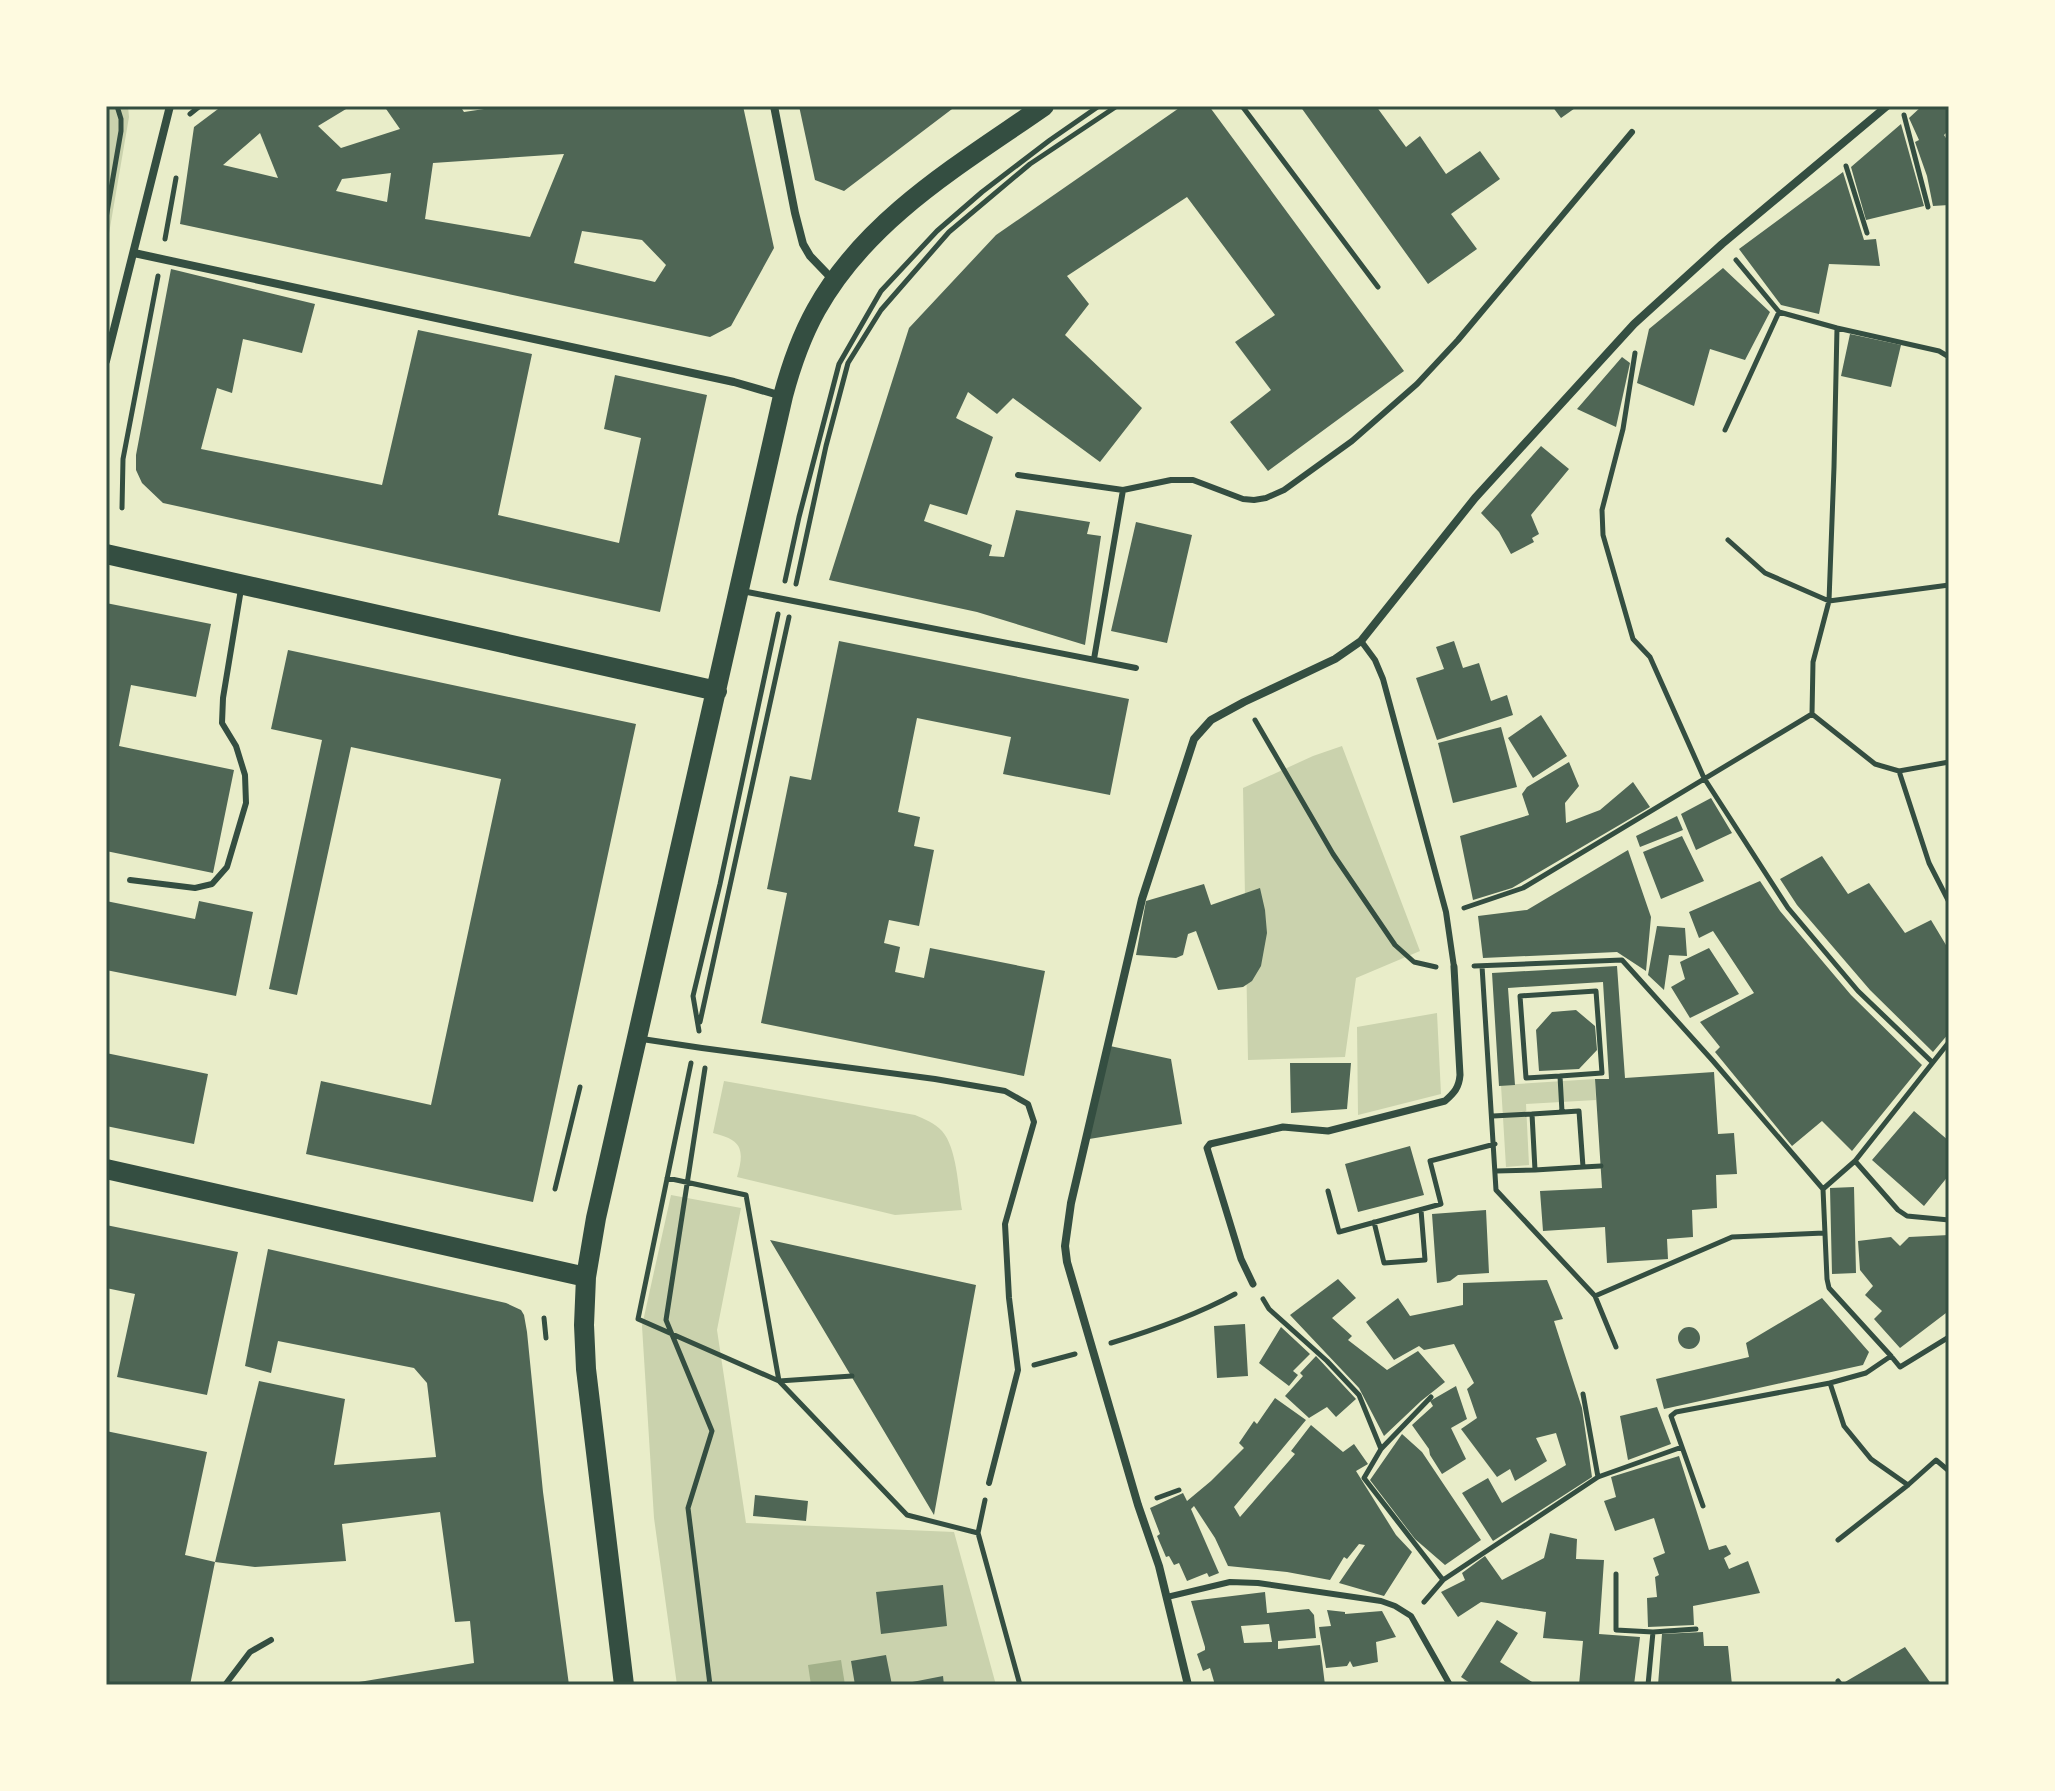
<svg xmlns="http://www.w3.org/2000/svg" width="2055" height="1791" font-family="'Roboto Condensed',sans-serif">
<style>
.green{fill:#cad2ad}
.water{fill:#a3b18a}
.building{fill:#4f6655;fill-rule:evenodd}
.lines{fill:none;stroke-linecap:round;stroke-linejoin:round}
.path{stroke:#344e41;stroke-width:5}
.service{stroke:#344e41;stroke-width:6}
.pedestrian{stroke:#344e41;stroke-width:7}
.minor{stroke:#344e41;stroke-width:8}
.primary{stroke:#344e41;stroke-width:20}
.neatline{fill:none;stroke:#344e41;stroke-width:3}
</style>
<rect width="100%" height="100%" fill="#e9edc9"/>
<path class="green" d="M106,106h22l1,11 -23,134z
M1342,746l78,205 -64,27 -11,79 -97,3 -5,-272 70,-32z
M1437,1013l4,81 -83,21 -1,-88z
M1595,1079l1,21 -70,4 3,61 -23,2 -5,-82z
M724,1081l191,34c9,4 20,8 27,16 15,17 16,56 20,79l-67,5 -158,-38c8,-28 5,-37 -24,-44z
M671,1195l70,13 -24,122 29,193 208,9 42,153h-319l-23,-167 -12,-192z"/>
<path class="water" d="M841,1660l4,25h-34l-3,-20z"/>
<path class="building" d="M222,106h129l-33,20 23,22 59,-19 -16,-23h76l4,6 40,-6h239l31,142 -43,78 -21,11 -530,-113 14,-97zM260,133l18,45 -55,-13zM564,154l-34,83 -105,-18 8,-56zM391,173l-4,29 -51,-11 6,-12zM582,231l60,9 24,25 -11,17 -81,-19z
M799,106h157l-112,85 -29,-11z
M1182,106h27l195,265 -136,100 -38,-49 41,-32 -36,-48 40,-27 -88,-118 -120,79 22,28 -24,31 77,73 -42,54 -87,-64 -16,16 -29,-22 -12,26 37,19 -26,78 -37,-11 -6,17 68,24 -3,11 15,1 12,-47 74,12 -3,12 14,2 -16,109 -108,-33 -148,-32 80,-252 87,-93z
M1300,106h76l30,41 14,-11 26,38 34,-23 20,28 -49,35 26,35 -49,35z
M1552,106h26l-17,12z
M1922,106h27v24l-5,5 5,8v62l-16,1 -6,-30 -12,-34 4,-2 -10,-22z
M1901,124l23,82 -58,14 -15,-53z
M1843,172l21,68 12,-1 4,27 -51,-2 -10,50 -38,-9 -42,-56z
M1723,268l47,44 -25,48 -35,-11 -16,57 -57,-23 12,-54z
M171,269l144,35 -13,49 -59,-14 -11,54 -15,-5 -16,61 181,36 36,-155 114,24 -34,161 121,28 22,-105 -37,-9 11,-54 92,20 -47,217 -497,-109 -21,-20 -6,-13v-15z
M1850,334l51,11 -10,42 -50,-11z
M1622,357l8,6 -14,64 -39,-18z
M1541,446l28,23 -38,46 8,19 -7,4 2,4 -23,12 -12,-22 -18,-19z
M1136,522l56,13 -25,108 -56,-12z
M106,603l105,21 -15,73 -65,-12 -12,61 115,24 -21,103 -107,-22z
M839,641l290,58 -19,96 -107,-21 8,-37 -94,-19 -19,94 22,5 -6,29 20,4 -15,76 -30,-6 -5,23 16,4 -5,25 29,6 6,-30 115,23 -21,105 -263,-53 26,-130 -20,-4 23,-113 21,4z
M1454,641l9,27 16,-5 12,38 16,-6 6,20 -76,25 -21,-62 28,-9 -8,-22z
M288,650l348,74 -103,478 -227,-48 15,-73 110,24 70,-326 -150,-32 -54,248 -28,-6 53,-249 -51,-11z
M1541,715l26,41 -34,22 -25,-40z
M1501,727l16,60 -64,16 -15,-60z
M1569,762l10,24 -14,17 1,20 34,-13 33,-28 17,25 -138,81 -39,12 -13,-64 69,-21 -7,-21 5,-7z
M1711,798l21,35 -36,17 -15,-36z
M1677,816l6,14 -43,17 -4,-11z
M1682,836l22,45 -43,18 -18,-47z
M1628,850l23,67 -5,54 -29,-19 -134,6 -5,-42 49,-6z
M1822,856l26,38 21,-11 36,50 26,-13 18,30v83l-16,19 -63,-62 -73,-85 -17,-26z
M1760,881l20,30 71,84 71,70 -70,86 -30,-30 -30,25 -77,-94 5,-5 -20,-25 54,-29 -41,-62 -14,7 -10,-26z
M1204,884l7,21 49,-17 5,22 2,23 -6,33 -9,15 -9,6 -25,3 -22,-59 -8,3 -5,21 -7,3 -40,-3 10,-54z
M106,901l89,18 4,-18 54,11 -17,84 -130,-26z
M1657,926l28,2 2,28 -18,-1 -5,35 -16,-15z
M1709,948l30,46 -49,24 -19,-31 14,-8 -5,-17z
M1617,966l8,112 89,-6 4,62 16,-1 3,41 -21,1 1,33 -25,2 1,27 -26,2 1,20 -61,4 -2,-36 -62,4 -3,-40 62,-3 -7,-109h14l-6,-97 -95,6 7,97 -16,1 -7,-113z
M1576,1010l19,16 2,24 -18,19 -40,2 -3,-41 16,-18z
M1110,1046l61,13 11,65 -93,15z
M106,1053l102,21 -14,70 -88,-18z
M1290,1063h61l-4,46 -56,4z
M1914,1111l35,30v34l-25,31 -52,-46z
M1410,1146l14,49 -66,17 -13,-48z
M1854,1187l2,86 -24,1 -2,-86z
M1486,1210l3,63 -31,2 -8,6 -13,2 -5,-69z
M106,1225l132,27 -31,143 -90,-18 18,-83 -29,-6z
M1949,1235v79l-3,-1 -46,35 -26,-29 8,-8 -17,-16 8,-9 -13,-16 -2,-29 33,-4 9,9 9,-9z
M770,1240l206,45 -42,230z
M268,1249l238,54 15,7 3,5 3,17 16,160 26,193h-215l-1,-2 121,-20 -4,-42 -15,1 -15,-110 -98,12 4,37 -91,6 -40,-5 -25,123h-84v-254l101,21 -22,103 30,7 44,-181 86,18 -11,66 102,-8 -9,-74 -13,-15 -136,-27 -7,32 -26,-7z
M1338,1279l18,19 -24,20 20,18 -4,4 39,30 31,-19 27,31 -24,19 -37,35 -25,-48 -69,-73z
M1547,1280l16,39 -9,2 28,87 10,69 -99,64 -31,-48 26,-15 14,25 64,-38 -10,-32 -20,5 11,23 -32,20 -5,-12 -13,8 -36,-48 16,-11 -10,-29 7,-6 -20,-39 -30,6 -5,-4 -25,14 -28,-38 32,-24 12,18 53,-11v-22z
M1822,1298l47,54 -6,13 -199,44 -8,-30 93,-22 -3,-14z
M1245,1324l3,52 -31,2 -3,-52z
M1678 1338a11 11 0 1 1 22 0a11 11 0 1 1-22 0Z
M1281,1327l29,27 -17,17 5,4 -9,11 -30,-23z
M1316,1356l40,43 -20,18 -9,-10 -18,11 -24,-22 18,-20 -3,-3z
M1456,1386l11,33 -16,9 15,31 -24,15 -12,-19 -1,-6 -17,-24 21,-19 -3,-5z
M1275,1398l31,22 -72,87 6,10 55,-63 -4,-3 20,-26 32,27 11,-8 14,20 -12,7 40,64 16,17 -28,44 -45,-13 26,-38 -6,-1 -12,15 -3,-2 -14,23 -43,-8 -59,-6 -13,-28 -21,-32 -3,3 28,64 -10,4 -2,-4 -20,8 -8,-18 -5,2 -5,-9 -3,1 -9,-21 3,-2 -10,-26 33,-15 4,8 24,-20 33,-33 -5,-5 15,-22 3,3z
M1657,1407l14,37 -43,16 -8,-44z
M1402,1434l20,18 59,88 -36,25 -30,-26 -45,-59z
M1679,1456l30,94 17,-5 5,9 -7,4 5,11 19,-8 12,32 -67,13 1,19 -46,2 -1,-29 10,-1 -2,-20 4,-2 -6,-17 12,-5 -11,-35 -39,13 -11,-30 12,-4 -5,-20z
M755,1495l53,6 -2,20 -53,-5z
M1550,1533l27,6 -1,20 28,1 -5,74 41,3 -6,48h-55l4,-44 -40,-3 3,-26 -65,-10 -23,15 -17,-25 24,-12 -3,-7 23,-17 17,24 42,-22z
M943,1585l4,41 -66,8 -5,-42z
M1265,1592l2,21 42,-4 5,6 2,23 -38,3v8l42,-4 5,40h-110l-5,-17 -7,3 -6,-17 8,-4v-3l-14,-46zM1269,1624l3,18 -28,1 -3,-17z
M1327,1610l18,2v2l37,-3 14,26 -20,5 2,20 -25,5 -3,-6 -3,5 -21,2 -7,-41 12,-1z
M1497,1620l21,13 -18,29 37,23h-64l-12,-8z
M1703,1632l1,14h24l4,39h-74l4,-51z
M1905,1647l27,38h-85l-2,-3z
M886,1655l6,30h-37l-4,-24z
M943,1676l1,9h-42v-1z"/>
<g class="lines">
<path class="path" d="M1242,106l136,181
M190,114l10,-8
M1904,115l24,92
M1846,166l21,67
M106,218l15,-87v-12l-4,-13
M165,239l11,-61
M1736,260l43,52 58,16 102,23 10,6
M1837,328l-3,139 -5,134 -16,61 -1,52 63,50 24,7 30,92 20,39
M1635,353l-12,76 -21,81 1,25 30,104 17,18 54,121 84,130 70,83 74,71
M1725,430l54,-118
M122,508l1,-49 35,-183
M1728,540l37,33 64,28 120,-16
M785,581l14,-64 40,-153 42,-73 56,-60 45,-39 68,-52 49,-34
M796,584l30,-138 22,-83 33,-53 68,-78 81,-68 87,-58
M1255,720l78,134 62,91 19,17 22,5
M1899,771l50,-9
M1464,908l59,-20 289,-174
M1474,966l148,-6 91,101 110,128
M1482,966l14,224 99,106 21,51
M700,1022l89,-405
M699,1031l-6,-35 27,-112 58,-270
M691,1063l-53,256 141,62 73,-5
M705,1068l-39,252 46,111 -24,77 22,177
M1560,1076l42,-3 -6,-82 -76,5 6,82 34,-2 2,36
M1493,1116l39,-2
M1855,1161l43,49 9,6 42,4
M1583,1167l18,-1
M1496,1171l39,-1 -3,-56 47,-3 4,56 -48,3
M667,1178l79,17 33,186 128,134 71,18
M555,1189l25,-102
M1328,1191l11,41 102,-28 -11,-43 65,-17
M1374,1222l10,41 41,-3 -4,-50
M1595,1296l137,-59 92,-4
M1263,1299l6,10 58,52 32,34 22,54 -17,29 79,102
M544,1318l2,20
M1111,1343c43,-13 85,-28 124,-49
M1891,1356l-62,-68 -2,-9 -4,-90 32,-28 94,-119
M1034,1365l41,-11
M1830,1383l14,43 27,33 37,26
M1583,1394l15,83
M1682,1447l21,59
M1381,1449l50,-52
M1157,1498l22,-8
M985,1500l-7,33 42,152
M1838,1540l70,-55 28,-25 13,11
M1616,1574v56l37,2 -5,53
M1424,1602l19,-22 155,-103 84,-30 -11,-31 5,-4 154,-29 36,-10 25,-17 9,11 49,-30
M1653,1632l43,-3
M1838,1681l3,4"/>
<path class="service" d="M1018,475l105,15 48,-10h22l50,19 11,1 12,-2 18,-8 68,-49 65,-57 41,-44 174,-208
M742,591l394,77
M1361,641l14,19 8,19 63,233 8,55
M1094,659l29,-169
M130,880l65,8 17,-4 15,-17 19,-64 -1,-28 -9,-29 -14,-23 1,-25 18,-109
M642,1039l60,9 233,31 70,12 23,13 6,18 -29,102 4,74 9,72 -29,113
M1167,1597l63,-15 28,1 123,18 14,5 16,10 39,69
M225,1685l25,-33 21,-12"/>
<path class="pedestrian" d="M1253,1284l-12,-25 -34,-111 3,-4 73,-17 45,4 117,-30c9,-8 14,-13 15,-26l-6,-108"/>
<path class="minor" d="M774,106l21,107 8,31 7,12 25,26
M134,253l600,129 48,14
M106,361l64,-255
M1188,1685l-29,-119 -21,-61 -71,-243 -2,-16 6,-43 71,-304 52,-160 17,-19 33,-18 91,-43 26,-18 114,-143 159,-174 88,-80 165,-138"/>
<path class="primary" d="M106,554l611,137
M106,1169l480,108
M624,1685l-38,-316 -2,-44 2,-48 10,-59 187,-822c8,-30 18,-59 33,-86 51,-92 145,-146 228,-204"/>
</g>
<rect width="2055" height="1791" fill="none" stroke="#fefae0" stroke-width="216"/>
<rect x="108" y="108" width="1839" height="1575" class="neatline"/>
</svg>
